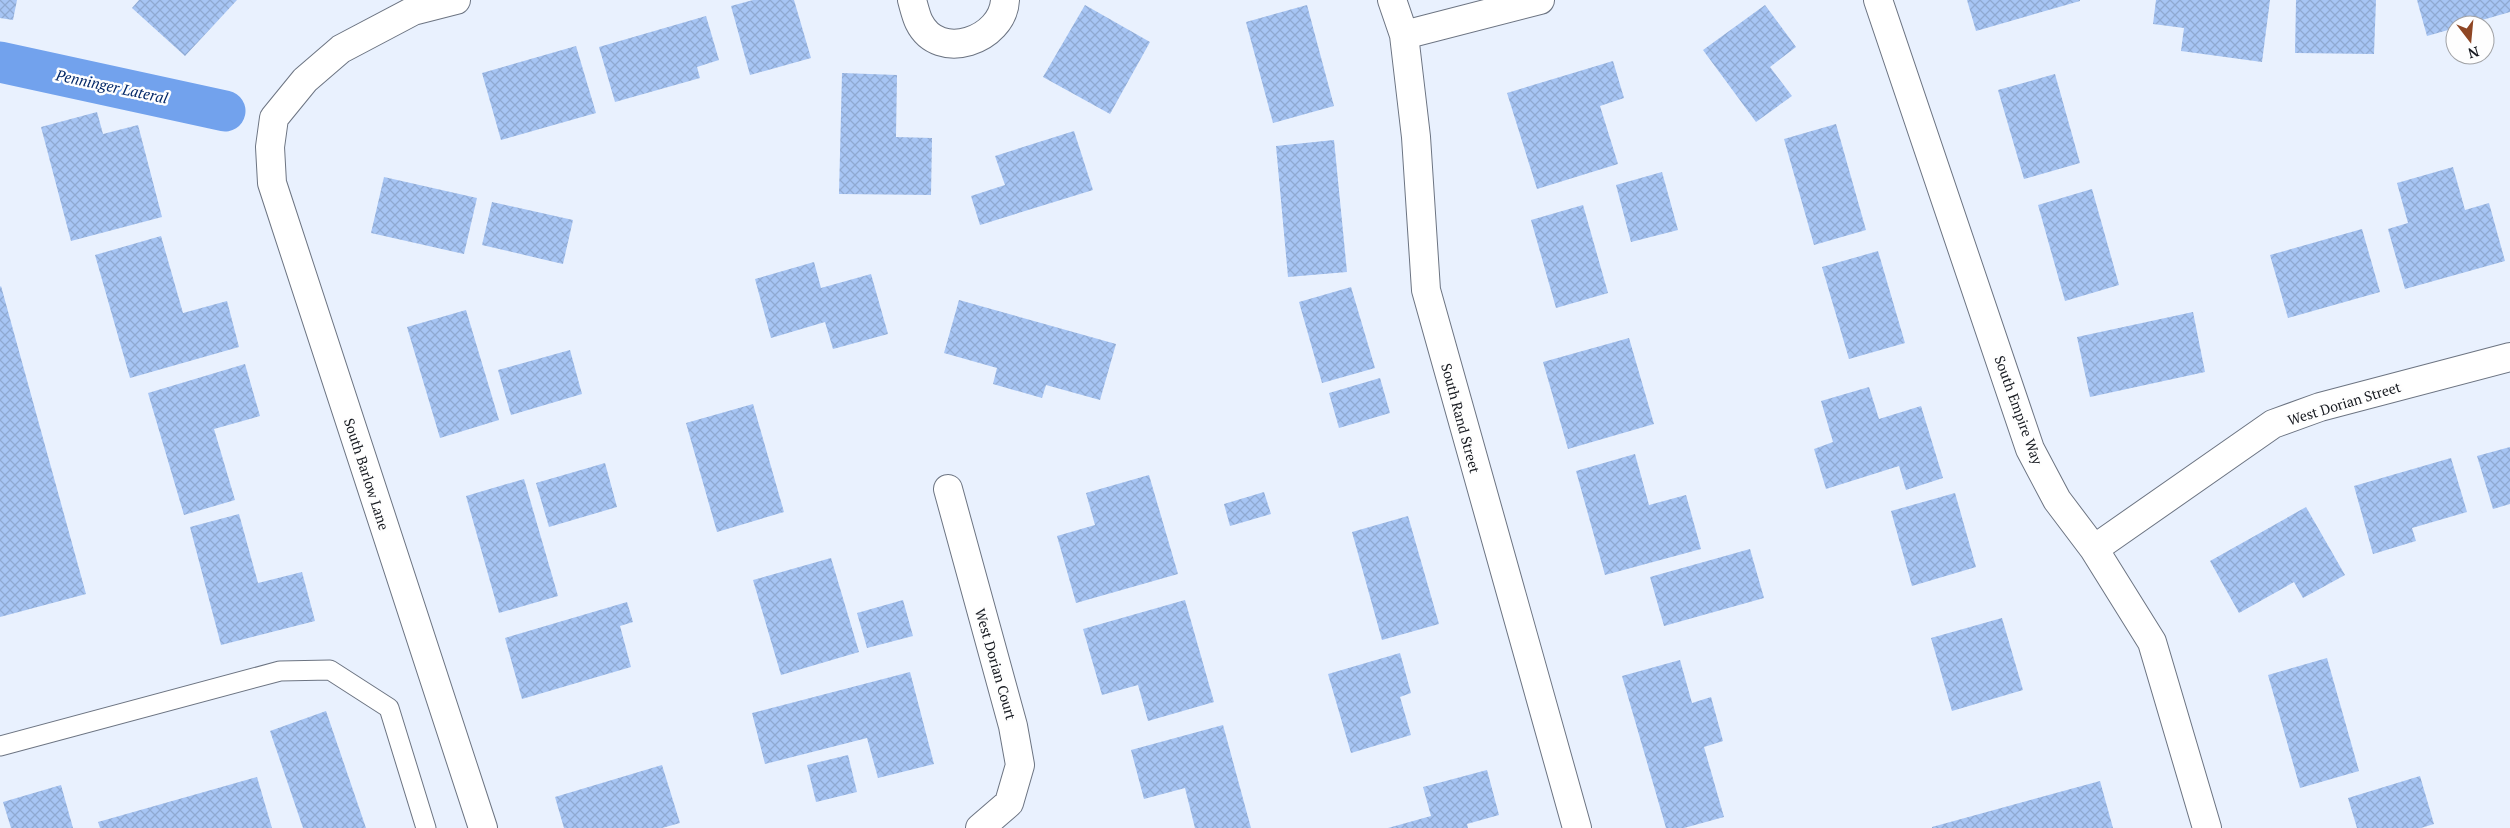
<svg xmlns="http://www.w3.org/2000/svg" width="2510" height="828" font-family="'PT Serif',serif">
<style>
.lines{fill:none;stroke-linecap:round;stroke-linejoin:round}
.canal{stroke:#72a2ed;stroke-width:41}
.building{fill:url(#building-cross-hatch)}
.lane-casing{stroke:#6c7482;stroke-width:21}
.street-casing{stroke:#6c7482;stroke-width:30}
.lane{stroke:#fff;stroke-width:19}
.street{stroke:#fff;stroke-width:28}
.labels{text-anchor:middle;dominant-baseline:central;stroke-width:5;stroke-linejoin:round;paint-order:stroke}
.street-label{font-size:14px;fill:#16191f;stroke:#fefefe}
.water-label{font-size:15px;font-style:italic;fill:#002667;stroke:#fefefe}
</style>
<defs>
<pattern id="building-cross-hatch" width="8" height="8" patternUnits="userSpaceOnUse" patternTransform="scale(1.25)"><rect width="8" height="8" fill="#a7c5f4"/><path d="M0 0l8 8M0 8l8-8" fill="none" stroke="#8fa9d1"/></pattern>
</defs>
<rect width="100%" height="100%" fill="#e9f1fe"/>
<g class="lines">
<path class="canal" d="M0,62l225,49"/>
</g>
<path class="building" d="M0,0h17l-4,20 -13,-2z
M139,0h98l-52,56 -53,-48z
M753,0h41l17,58 -61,17 -19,-69z
M1967,0h113v1l-104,30z
M2156,0h114l-8,62 -81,-11 3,-23 -31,-4z
M2296,0h80l-2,54 -79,-1z
M2417,0h93v12l-45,13h-10v3l-28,8z
M1085,5l65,37 -40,72 -67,-37z
M1307,5l27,101 -61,17 -27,-101z
M1765,5l31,42 -26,20 22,29 -36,26 -53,-72z
M706,16l13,44 -22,7 3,11 -85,24 -16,-55z
M576,46l20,67 -95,27 -19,-67z
M1613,61l11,37 -24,8 18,58 -81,25 -30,-96z
M842,73l55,2 -1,62 36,1 -1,57 -92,-1z
M2055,74l25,89 -56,16 -26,-89z
M97,112l6,22 35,-9 24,92 -91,24 -30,-114z
M1836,124l30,106 -52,15 -30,-106z
M1074,131l19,59 -113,35 -9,-29 34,-11 -10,-29z
M1334,140l13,132 -59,5 -12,-131z
M2453,167l12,43 24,-7 16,58 -100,28 -17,-60 20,-6 -11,-40z
M1662,172l16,58 -47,12 -15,-57z
M384,177l93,21 -13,56 -93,-21z
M2092,189l27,96 -54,16 -27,-96z
M492,202l81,18 -10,44 -81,-19z
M1583,205l25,88 -52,15 -25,-88z
M2362,229l18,63 -92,26 -18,-63z
M161,236l22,77 44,-12 12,46 -109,31 -35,-123z
M1878,251l27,92 -56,16 -27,-92z
M814,262l7,26 50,-14 17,60 -55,15 -8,-27 -54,16 -16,-59z
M1,286l85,308 -86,23v-330z
M1351,287l24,81 -53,15 -23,-81z
M959,300l157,44 -16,56 -54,-15 -4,13 -49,-14 4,-16 -53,-15z
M466,310l33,110 -59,18 -33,-111z
M2193,312l12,60 -115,25 -13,-60z
M1629,338l25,86 -86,25 -25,-87z
M570,350l12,44 -71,21 -13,-45z
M245,364l15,52 -46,13 21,71 -51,15 -36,-122z
M1380,378l10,35 -51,15 -10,-35z
M1869,387l10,32 42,-13 22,72 -37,12 -7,-24 -73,23 -12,-40 19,-7 -12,-41z
M753,404l31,108 -67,20 -31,-109z
M2510,447v57l-17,5 -16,-53z
M1635,454l14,51 37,-10 15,54 -96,26 -29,-104z
M2451,458l16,54 -55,16 4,13 -43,13 -19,-68z
M605,463l12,44 -68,20 -13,-44z
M1149,475l29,99 -102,29 -19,-67 38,-11 -9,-32z
M524,479l34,117 -59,17 -33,-117z
M1264,492l7,22 -41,12 -6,-22z
M1955,493l21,74 -64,19 -21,-75z
M2306,507l39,68 -42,23 -9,-16 -55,31 -29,-52z
M239,514l19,69 44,-11 13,49 -94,24 -31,-118z
M1408,516l31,108 -57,16 -30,-108z
M1750,549l14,49 -100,28 -14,-49z
M831,558l28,94 -78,23 -28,-95z
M903,600l10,36 -46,12 -10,-35z
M1185,600l29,102 -66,19 -10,-36 -36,10 -19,-66z
M627,602l6,20 -13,4 11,41 -109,32 -17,-61z
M2002,618l21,72 -71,21 -21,-73z
M1400,653l11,40 -11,4 11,38 -60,18 -23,-79z
M2327,658l32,113 -59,17 -32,-113z
M1680,660l12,43 19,-6 12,44 -19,6 20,70 -40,11h-18l-44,-152z
M910,672l24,92 -56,14 -11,-40 -102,26 -13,-51z
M326,711l40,117h-63l-33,-97z
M1223,725l28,103h-56l-10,-40 -41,11 -13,-49z
M848,755l9,37 -41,10 -9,-37z
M662,765l18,58 -18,5h-98l-9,-31z
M1487,770l12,45 -32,9 1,4h-80l43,-12 -8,-29z
M2420,776l14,48 -13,4h-64l-9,-30z
M257,777l15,51h-172l-2,-6z
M2100,781l13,47h-181v-1z
M61,785l12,43h-62l-8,-26z"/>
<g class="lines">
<defs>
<path id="lane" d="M0,746l280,-75 50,-1 59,38 37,120"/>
<path id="street" d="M456,0l-43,11 -72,38 -36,31 -31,38 -4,29 2,36 211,645
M912,0c2,7 4,16 7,22 20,41 84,18 86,-22
M1392,0l12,35 12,102 10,153 151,538
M1878,0l152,449 27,51 37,49 58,93 55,186
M1404,35l136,-35
M948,489l65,237 7,39 -11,38 -29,25
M2094,549l179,-125 47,-17 190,-50"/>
</defs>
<use href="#lane" class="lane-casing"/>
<use href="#street" class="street-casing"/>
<use href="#lane" class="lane"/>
<use href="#street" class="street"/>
</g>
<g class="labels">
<g class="street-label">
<text transform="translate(2344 403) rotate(-17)">West Dorian Street</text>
<text transform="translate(2019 410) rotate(70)">South Empire Way</text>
<text transform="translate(1461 418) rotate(75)">South Rand Street</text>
<text transform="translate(367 474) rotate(72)">South Barlow Lane</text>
<text transform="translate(996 664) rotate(74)">West Dorian Court</text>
</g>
<g class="water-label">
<text transform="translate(112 86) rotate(12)">Penninger Lateral</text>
</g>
</g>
<g transform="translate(2470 40) rotate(164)"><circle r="24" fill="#fefefe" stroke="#a1a2a5"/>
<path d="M0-4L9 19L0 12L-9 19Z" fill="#8e4624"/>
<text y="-8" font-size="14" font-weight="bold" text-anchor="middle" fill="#16191f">N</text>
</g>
</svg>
